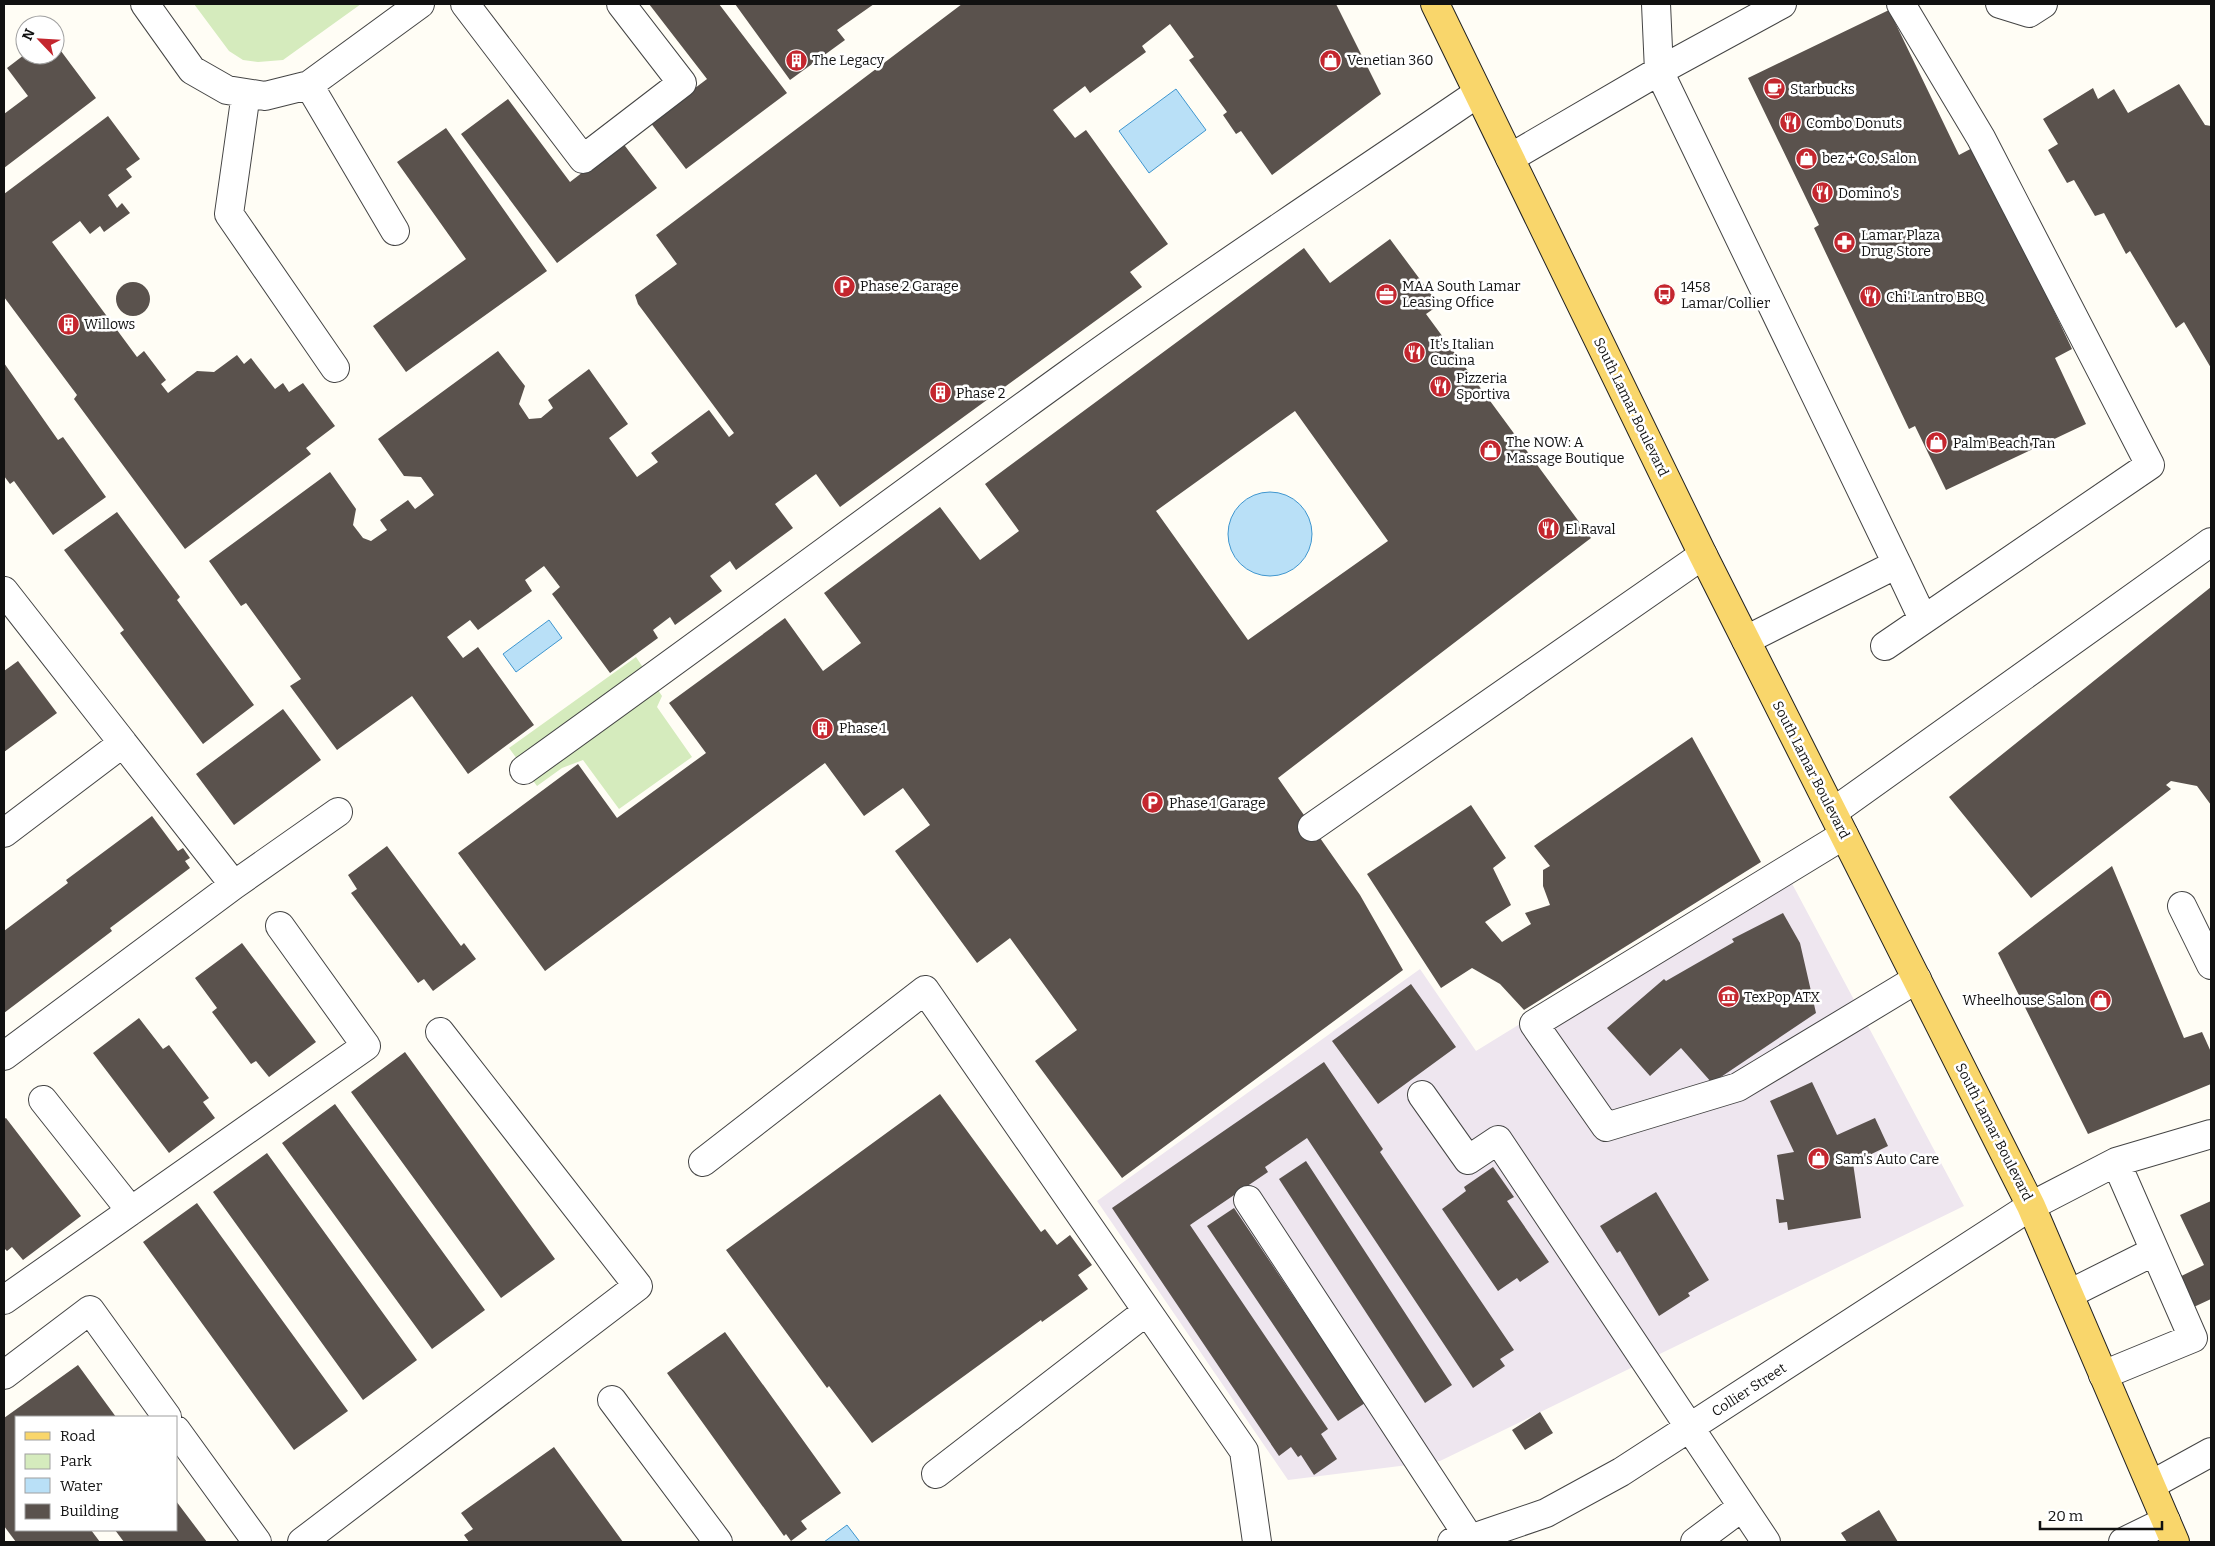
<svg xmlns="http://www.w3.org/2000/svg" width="2215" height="1546" font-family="Bitter,serif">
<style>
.industrial{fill:#eee6ef}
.green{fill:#d5ebbd}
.water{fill:#b9e0f7;stroke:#3f96cf}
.building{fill:#5a524d;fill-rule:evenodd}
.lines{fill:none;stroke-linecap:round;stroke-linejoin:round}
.minor-casing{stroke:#444;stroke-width:30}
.major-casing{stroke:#222;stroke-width:30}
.minor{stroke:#fff;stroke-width:28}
.major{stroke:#f9d66b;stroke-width:28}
.labels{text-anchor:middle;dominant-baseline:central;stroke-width:5;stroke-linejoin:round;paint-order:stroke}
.poi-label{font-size:14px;fill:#111;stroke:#fff;text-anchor:start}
.street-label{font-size:14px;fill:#111;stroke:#fff}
</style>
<rect width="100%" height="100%" fill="#fffdf5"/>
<path class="industrial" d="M1781,863l183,343 -524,255 -152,19 -191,-279 323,-232 56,82z"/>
<path class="green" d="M194,4h167l-78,56 -25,2 -15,-2 -14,-9z
M636,657l26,39 -5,11 35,50 -73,52 -36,-49 -21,8 -25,18 -28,-38z"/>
<path class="water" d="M1176,89l30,41 -57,43 -30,-42z
M1228 534a42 42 0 1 1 84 0a42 42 0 1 1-84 0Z
M549,620l13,18 -46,34 -13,-18z
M847,1525l13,17h-36z"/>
<path class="building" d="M649,4h70l68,89 -101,76 -36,-47 57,-43z
M735,4h139l-37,26 8,10 -55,40z
M962,4h374l45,90 -109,81 -31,-44 -5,3 -13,-19 4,-3 -38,-52 5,-3 -24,-33 -28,22 4,6 -56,41 -5,-7 -32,24 22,28 11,-8 82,114 -38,28 12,15 -302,220 -24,-33 -41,30 18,24 -57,42 -6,-9 -20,15 12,15 -47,34 -5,-8 -17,13 5,8 -48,35 -58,-79 8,-7 -16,-21 -19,14 7,11 -54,39 -8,-10 -23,17 16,21 15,-11 56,78 -66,49 -56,-78 -75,54 -47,-64 11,-7 -55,-76 -5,3 -32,-45 121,-89 26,37 -3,16 10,13 8,3 16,-11 -7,-10 28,-20 7,9 19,-14 -13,-18 -17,-1 -26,-37 120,-88 27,35 -6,18 10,15 12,-1 12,-10 -5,-8 41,-31 39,55 -19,14 28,39 21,-15 -7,-9 58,-43 20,27 5,-4 -96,-129 -3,-9 42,-31 -21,-29z
M1889,10l70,145 17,-9 96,203 -17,9 31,66 -140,66 -31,-64 -6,3 -95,-201 5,-3 -71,-147z
M55,43l41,55 -92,70v-54l24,-18 -21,-28 17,-13h31z
M2179,84l26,41 6,1v242l-27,-46 -8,6 -46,-77 -4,3 -22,-41 -9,3 -21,-36 -7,3 -19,-33 10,-6 -15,-25 50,-31 5,11 16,-10 14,24z
M508,99l62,83 52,-40 35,46 -100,75 -96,-129z
M108,116l32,43 -14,10 6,8 -24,18 9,13 5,-5 8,10 -26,19 -4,-6 -10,8 -10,-13 -28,21 85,115 7,-6 22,29 -5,4 7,9 29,-22 17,1 23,-17 7,9 7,-6 24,31 8,-6 6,9 14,-9 32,43 -29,22 5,6 -126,95 -111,-150 3,-4 -73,-98v-103z
M446,128l101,143 -141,101 -33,-46 93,-67 -69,-97z
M1390,239l49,66 -13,9 165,224 -313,240 82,117 43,75 -281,208 -87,-117 42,-31 -67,-92 -33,25 -82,-112 35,-26 -27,-37 -39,28 -39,-53 -280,208 -87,-118 120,-89 39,54 89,-65 -37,-50 116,-85 38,53 38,-28 -37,-50 116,-86 40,53 39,-29 -34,-47 319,-236 26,35zM1295,411l93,130 -140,99 -92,-129z
M116 299a17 17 0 1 1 34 0a17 17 0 1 1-34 0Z
M4,363l54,77 5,-3 43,60 -53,38 -39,-54 -4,3 -6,-8z
M117,512l63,85 -3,3 77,105 -51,39 -83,-111 4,-3 -60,-80z
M2211,587v218l-14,-19 -26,-5 -5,4 5,4 -140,109 -82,-101z
M18,661l39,52 -53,39v-81z
M283,709l38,51 -87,65 -38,-51z
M1692,737l69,125 -237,148 -24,-26 -28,-16 -31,20 -74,-114 104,-69 35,53 -13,10 18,37 -26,17 17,20 29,-18 -6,-11 25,-8 -7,-19v-16l7,-4 -16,-20z
M152,816l26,35 5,-3 7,10 -5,3 5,7 -80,60 2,3 -108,82v-82l64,-48 -2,-3z
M387,846l74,100 3,-3 12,16 -43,32 -9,-12 -6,4 -67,-90 6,-4 -9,-14z
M2112,866l72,172 18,-6 9,20v32l-123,50 -90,-181z
M1783,913l17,30 16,70 -104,70 -31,-35 -31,28 -43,-48 57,-49 2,2 68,-39 -2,-3z
M242,943l74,99 -47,35 -13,-16 -5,3 -39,-52 5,-4 -22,-30z
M1411,984l45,63 -78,57 -46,-63z
M139,1018l24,31 6,-4 40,53 -6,4 12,16 -46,35 -76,-100z
M405,1052l150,207 -54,39 -150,-206z
M1324,1062l59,87 -3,3 134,198 -14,9 5,7 -32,22 -166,-250 -42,29 3,5 -78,53 138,204 -7,5 16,25 -23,16 -13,-20 -3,2 -7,-10 -12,9 -167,-248z
M1812,1082l25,53 38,-17 13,28 -35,17 8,55 -73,12 -1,-8 -8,1 -3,-24 8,1 -7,-45 17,-3 -24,-51z
M940,1094l101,138 4,-3 12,16 13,-10 22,30 -14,10 10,14 -46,33 -1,-2 -169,123 -43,-57 -2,2 -101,-138z
M335,1104l150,206 -53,39 -150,-206z
M6,1118l75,98 -58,44 -11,-13 -5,4 -3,-3v-129z
M267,1153l150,207 -54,40 -150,-208z
M1306,1161l146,224 -27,18 -146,-224z
M1493,1167l21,30 -7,4 42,61 -29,20 -3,-4 -19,13 -56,-82 24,-18 -2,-4z
M1656,1192l53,88 -21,13 2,3 -31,20 -39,-65 -3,2 -17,-27z
M2211,1201v98l-28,13 -14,-30 35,-17 -24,-50z
M197,1203l151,208 -54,39 -151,-208z
M1234,1208l131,195 -27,18 -131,-195z
M725,1332l116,161 -40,28 6,8 -16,12 -5,-7 -2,2 -117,-163z
M78,1365l38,52h-100v113h75l9,12h-84l-12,-16v-108z
M1540,1412l13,21 -28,17 -13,-20z
M554,1447l69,95h-154l-5,-7 9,-6 -12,-16z
M176,1501l31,41h-83l-9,-12h61z
M1879,1510l19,32h-51l-6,-9z"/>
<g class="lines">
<defs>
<path id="minor" d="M145,4l47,66 35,20 38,6 44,-11 111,-81
M465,4l118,155 99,-76 -61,-79
M1656,4l3,67 238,493 -151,76
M2000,4l29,9 14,-9
M309,85l86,146
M246,93l-17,121 106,154
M1510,158l149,-87 123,-67
M1897,564l26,55
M4,591l119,152 -119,90
M1885,646l265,-181 -169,-327 -80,-134
M123,743l111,142
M524,770c183,-131 364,-266 547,-398 133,-96 271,-186 407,-279
M1833,812l378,-270
M1312,827l391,-272
M1844,835l-310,189 72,103 132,-40 179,-108
M2182,906l29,59
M4,1056l230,-171 104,-73
M1422,1095l46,65 30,-20 268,402
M43,1100l88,111
M703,1162l222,-172 319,461 13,91
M1248,1200l222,339
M2069,1294l86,-43
M4,1300l362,-254 -86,-120
M4,1375l86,-65 77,107
M2103,1375l90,-37 -77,-176
M612,1400l106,142
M176,1430l81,112
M936,1474l211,-163
M2151,1485l60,-33
M302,1542l336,-256 -198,-254
M1452,1542l18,-3 76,-26 75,-41 410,-266 85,-44 95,-28
M1695,1542l47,-35
M2123,1542l43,-21"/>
<path id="major" d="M1435,4l268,551 328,651 144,336"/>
</defs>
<use href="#minor" class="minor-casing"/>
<use href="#major" class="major-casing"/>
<use href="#minor" class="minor"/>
<use href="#major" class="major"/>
</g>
<defs>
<symbol id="building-disc" viewBox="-11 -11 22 22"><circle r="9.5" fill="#c4262e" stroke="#fff"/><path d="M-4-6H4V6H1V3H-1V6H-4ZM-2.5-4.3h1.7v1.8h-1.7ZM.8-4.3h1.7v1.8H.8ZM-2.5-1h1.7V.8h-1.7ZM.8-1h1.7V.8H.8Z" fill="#fff"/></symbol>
<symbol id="shop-disc" viewBox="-11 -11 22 22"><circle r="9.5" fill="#c4262e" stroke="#fff"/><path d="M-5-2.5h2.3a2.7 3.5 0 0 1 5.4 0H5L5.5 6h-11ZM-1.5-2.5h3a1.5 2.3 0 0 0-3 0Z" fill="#fff"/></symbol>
<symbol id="cafe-disc" viewBox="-11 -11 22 22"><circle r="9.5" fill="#c4262e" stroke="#fff"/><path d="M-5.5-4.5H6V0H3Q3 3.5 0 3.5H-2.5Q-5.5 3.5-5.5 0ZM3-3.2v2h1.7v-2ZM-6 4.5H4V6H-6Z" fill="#fff"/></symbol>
<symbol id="restaurant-disc" viewBox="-11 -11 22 22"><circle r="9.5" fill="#c4262e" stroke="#fff"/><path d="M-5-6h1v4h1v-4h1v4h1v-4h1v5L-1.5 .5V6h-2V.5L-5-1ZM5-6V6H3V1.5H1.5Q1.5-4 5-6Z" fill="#fff"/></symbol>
<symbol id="pharmacy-disc" viewBox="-11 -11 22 22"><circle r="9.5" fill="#c4262e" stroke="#fff"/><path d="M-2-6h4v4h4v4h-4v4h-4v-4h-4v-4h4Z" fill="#fff"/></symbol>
<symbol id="parking-disc" viewBox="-11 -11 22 22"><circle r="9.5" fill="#c4262e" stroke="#fff"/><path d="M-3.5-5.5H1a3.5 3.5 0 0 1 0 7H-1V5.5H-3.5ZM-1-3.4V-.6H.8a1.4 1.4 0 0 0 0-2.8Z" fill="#fff"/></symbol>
<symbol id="office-disc" viewBox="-11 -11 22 22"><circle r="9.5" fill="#c4262e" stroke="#fff"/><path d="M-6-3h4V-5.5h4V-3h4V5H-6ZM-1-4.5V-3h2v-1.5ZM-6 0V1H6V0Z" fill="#fff"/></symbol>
<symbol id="bus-disc" viewBox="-11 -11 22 22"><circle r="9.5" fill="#c4262e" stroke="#fff"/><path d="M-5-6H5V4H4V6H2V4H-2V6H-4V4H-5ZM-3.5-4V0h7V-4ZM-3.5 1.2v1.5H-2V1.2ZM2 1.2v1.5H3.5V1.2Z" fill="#fff"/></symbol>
<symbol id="museum-disc" viewBox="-11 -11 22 22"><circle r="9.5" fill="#c4262e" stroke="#fff"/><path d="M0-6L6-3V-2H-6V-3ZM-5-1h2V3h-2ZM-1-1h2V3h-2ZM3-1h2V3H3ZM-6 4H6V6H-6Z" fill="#fff"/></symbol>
</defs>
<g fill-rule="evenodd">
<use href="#building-disc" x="784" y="48" width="25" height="25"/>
<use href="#shop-disc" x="1318" y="48" width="25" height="25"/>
<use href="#cafe-disc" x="1762" y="76" width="25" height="25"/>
<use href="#restaurant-disc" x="1778" y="110" width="25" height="25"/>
<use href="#shop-disc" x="1794" y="146" width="25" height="25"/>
<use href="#restaurant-disc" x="1810" y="180" width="25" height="25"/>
<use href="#pharmacy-disc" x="1832" y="230" width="25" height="25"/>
<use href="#parking-disc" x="832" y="274" width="25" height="25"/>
<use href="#office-disc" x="1374" y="282" width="25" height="25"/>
<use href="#bus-disc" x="1652" y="282" width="25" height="25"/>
<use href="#restaurant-disc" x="1858" y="284" width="25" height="25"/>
<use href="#building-disc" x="56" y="312" width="25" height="25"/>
<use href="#restaurant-disc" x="1402" y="340" width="25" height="25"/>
<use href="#restaurant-disc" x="1428" y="374" width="25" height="25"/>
<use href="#building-disc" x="928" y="380" width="25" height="25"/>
<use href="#shop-disc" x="1924" y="430" width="25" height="25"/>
<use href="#shop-disc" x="1478" y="438" width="25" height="25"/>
<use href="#restaurant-disc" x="1536" y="516" width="25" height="25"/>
<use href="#building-disc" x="810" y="716" width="25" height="25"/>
<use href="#parking-disc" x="1140" y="790" width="25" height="25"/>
<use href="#museum-disc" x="1716" y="984" width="25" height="25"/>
<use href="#shop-disc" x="2088" y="988" width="25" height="25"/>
<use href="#shop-disc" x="1806" y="1146" width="25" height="25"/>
</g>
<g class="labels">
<g class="poi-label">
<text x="812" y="60">The Legacy</text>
<text x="1347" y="60">Venetian 360</text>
<text x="1790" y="89">Starbucks</text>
<text x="1806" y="123">Combo Donuts</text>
<text x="1822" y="158">bez + Co. Salon</text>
<text x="1838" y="193">Domino's</text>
<text x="1861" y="235">Lamar Plaza<tspan x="1861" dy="16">Drug Store</tspan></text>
<text x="860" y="286">Phase 2 Garage</text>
<text x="1402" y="286">MAA South Lamar<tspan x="1402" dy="16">Leasing Office</tspan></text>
<text x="1681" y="287">1458<tspan x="1681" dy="16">Lamar/Collier</tspan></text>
<text x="1886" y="297">Chi'Lantro BBQ</text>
<text x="84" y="324">Willows</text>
<text x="1430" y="344">It's Italian<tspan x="1430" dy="16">Cucina</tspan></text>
<text x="1456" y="378">Pizzeria<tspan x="1456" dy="16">Sportiva</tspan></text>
<text x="956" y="393">Phase 2</text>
<text x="1506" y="442">The NOW: A<tspan x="1506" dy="16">Massage Boutique</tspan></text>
<text x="1953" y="443">Palm Beach Tan</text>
<text x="1565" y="529">El Raval</text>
<text x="839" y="728">Phase 1</text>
<text x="1169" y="803">Phase 1 Garage</text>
<text x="1744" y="997">TexPop ATX</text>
<text x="2084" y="1000" text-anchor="end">Wheelhouse Salon</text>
<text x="1835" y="1159">Sam's Auto Care</text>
</g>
<g class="street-label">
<text transform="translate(1631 407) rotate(64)">South Lamar Boulevard</text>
<text transform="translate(1811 770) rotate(63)">South Lamar Boulevard</text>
<text transform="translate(1994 1132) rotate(63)">South Lamar Boulevard</text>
<text transform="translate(1749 1390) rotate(-33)">Collier Street</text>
</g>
</g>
<rect width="2215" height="1546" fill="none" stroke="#111111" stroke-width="10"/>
<rect x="15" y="1416" width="162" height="115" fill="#ffffff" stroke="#a0a0a0"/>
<rect x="25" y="1432" width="25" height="8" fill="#f9d66b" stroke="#a0a0a0"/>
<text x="60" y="1441" font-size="15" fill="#111111">Road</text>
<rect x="25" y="1454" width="25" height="15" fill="#d5ebbd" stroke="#a0a0a0"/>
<text x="60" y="1466" font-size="15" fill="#111111">Park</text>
<rect x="25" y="1478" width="25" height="15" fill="#b9e0f7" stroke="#a0a0a0"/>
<text x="60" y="1491" font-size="15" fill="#111111">Water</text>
<rect x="25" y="1504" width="25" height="15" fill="#5a524d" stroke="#a0a0a0"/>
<text x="60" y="1516" font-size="15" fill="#111111">Building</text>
<g transform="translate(40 40) rotate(295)"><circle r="24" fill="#ffffff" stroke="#a0a0a0"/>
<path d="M0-4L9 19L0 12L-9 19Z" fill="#c4262e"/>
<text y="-8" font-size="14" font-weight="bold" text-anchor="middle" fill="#111111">N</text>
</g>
<path d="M2040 1521v8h122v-8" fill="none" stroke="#111111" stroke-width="2.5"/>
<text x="2048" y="1521" font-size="15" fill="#111111" stroke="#ffffff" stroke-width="4" paint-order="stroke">20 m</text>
</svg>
